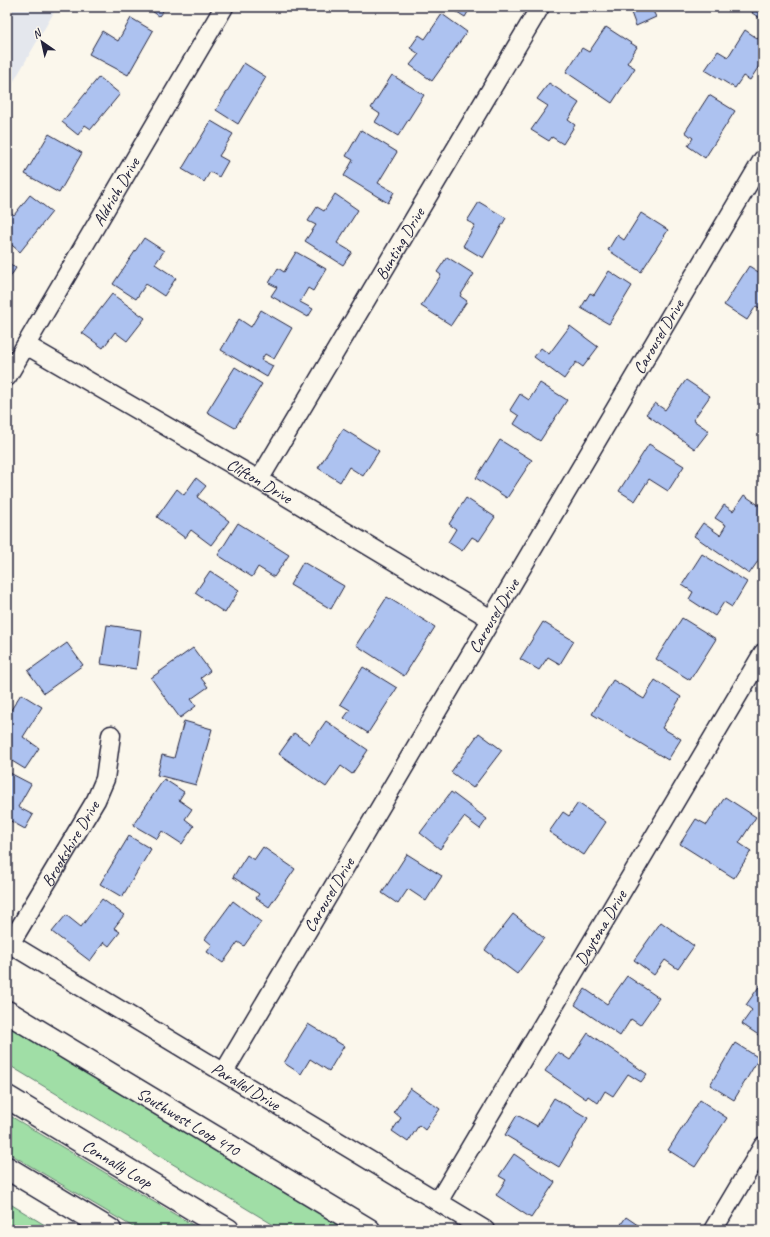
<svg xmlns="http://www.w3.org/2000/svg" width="770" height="1237" font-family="Caveat,sans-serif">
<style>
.built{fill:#e4e7ed}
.green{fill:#a0dea6;stroke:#618070}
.building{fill:#adc2f0;stroke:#22223b}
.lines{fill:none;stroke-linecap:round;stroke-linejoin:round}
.street-casing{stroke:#22223b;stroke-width:21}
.secondary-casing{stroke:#22223b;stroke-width:25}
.highway-casing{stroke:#22223b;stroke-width:25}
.street{stroke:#fbf7ec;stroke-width:18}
.secondary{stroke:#fbf7ec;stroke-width:22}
.highway{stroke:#fbf7ec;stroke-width:22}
.labels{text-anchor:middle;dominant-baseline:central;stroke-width:3;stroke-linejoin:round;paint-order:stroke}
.street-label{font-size:17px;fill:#22223b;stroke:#fbf7ec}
</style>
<rect width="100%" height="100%" fill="#fbf7ec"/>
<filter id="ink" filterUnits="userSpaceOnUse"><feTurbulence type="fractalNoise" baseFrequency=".025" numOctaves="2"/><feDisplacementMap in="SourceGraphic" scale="8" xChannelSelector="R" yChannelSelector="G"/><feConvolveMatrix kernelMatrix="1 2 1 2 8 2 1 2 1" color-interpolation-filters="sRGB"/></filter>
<g filter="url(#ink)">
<path class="built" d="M7,7h50l-50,86z"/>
<path class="green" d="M7,1026l339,204h-64l-275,-166z
M7,1114l194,116h-63l-131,-78z
M7,1202l46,28h-46z"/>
<path class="building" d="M146,7h20l-7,9z
M449,7h22l-6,10z
M622,7h29l5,10 -20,9 -6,-16 -6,3z
M755,7h8v13l-11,-7z
M442,14l25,18 -35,49 -22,-16 9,-11 -9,-6 9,-13 6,4z
M131,18l22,13 -25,44 -39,-21 13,-23 16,10z
M606,27l31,20 -10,16 8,5 -23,35 -46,-31 16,-24 7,4z
M745,30l18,12v18l-13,20 -7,-4 -8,12 -30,-18 13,-19 10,6z
M244,63l22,14 -28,47 -22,-14z
M392,75l32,20 -26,41 -23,-14 5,-8 -9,-6z
M99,77l21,17 -29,35 -6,-4 -7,10 -16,-13z
M549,83l30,20 -11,17 7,5 -12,19 -11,-7 -3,4 -18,-11 17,-24 -11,-7z
M709,95l26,16 -30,47 -17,-12 5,-8 -8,-6z
M211,121l22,13 -14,22 9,5 -9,16 -9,-5 -6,10 -22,-13z
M361,130l36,22 -19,31 16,9 -6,11 -44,-27 9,-16 -7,-4z
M49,134l33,19 -23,40 -34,-19z
M335,194l23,16 -21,33 15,9 -9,13 -38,-24 11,-16 -8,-4 9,-14 7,4z
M30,195l22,17 -32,40 -13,-11v-32l7,6z
M479,202l27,16 -23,40 -20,-12 12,-21 -8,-4z
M641,213l27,17 -27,42 -33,-22 9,-15 7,5z
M144,238l20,13 -9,13 21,14 -12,18 -18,-12 -10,15 -23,-15z
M296,252l30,17 -13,22 -5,-3 -8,14 13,7 -5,8 -37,-21 6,-9 -8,-4 9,-15 6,4z
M447,257l27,17 -14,22 7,5 -16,24 -30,-19 20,-31 -4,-3z
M7,262l9,6 -9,14z
M749,266l14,9v35l-7,-4 -9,14 -23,-15z
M609,271l23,15 -23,38 -28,-16 9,-15 4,2z
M112,294l33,24 -18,23 -12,-9 -12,16 -21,-15z
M261,310l31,18 -18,31 -9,-5 -4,6 12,6 -6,11 -46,-27 18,-31 12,8z
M570,326l28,21 -15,20 -7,-5 -12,17 -30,-22 7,-9 8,6z
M235,367l27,17 -27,44 -28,-16z
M686,380l24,16 -17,24 16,11 -14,18 -49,-35 9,-11 10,7z
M540,383l27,17 -27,41 -26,-17 5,-8 -9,-6 10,-16 9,6z
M343,429l36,22 -16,25 -14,-9 -9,15 -22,-14z
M500,440l32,20 -25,38 -31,-20z
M649,444l35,22 -16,25 -19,-12 -14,22 -16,-10z
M196,478l10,8 -9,11 32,24 -18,24 -20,-15 -6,8 -28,-21 20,-28 7,6z
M744,495l19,13v46l-14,20 -55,-38 9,-13 17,12 6,-10 -11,-7 9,-13 9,6z
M466,498l29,19 -16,24 -7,-4 -10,14 -14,-9 8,-13 -7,-5z
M238,523l51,32 -15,22 -16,-10 -6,10 -34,-22z
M702,554l45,28 -15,25 -8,-5 -9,14 -26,-17 4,-7 -11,-7z
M303,562l41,24 -13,23 -41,-24z
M210,571l29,19 -14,23 -30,-20z
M387,597l48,30 -31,49 -48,-31z
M682,618l34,21 -26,41 -34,-21z
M543,622l31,19 -14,23 -12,-7 -9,13 -19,-11z
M107,625l34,5 -5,39 -35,-5z
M67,643l16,22 -39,28 -16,-22z
M193,648l17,23 -9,7 7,9 -17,12 5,7 -16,12 -29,-40z
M363,667l34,21 -29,45 -24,-15 6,-8 -10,-6z
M613,680l31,19 11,-19 26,17 -19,31 19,11 -13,21 -76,-46z
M21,694l21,13 -19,30 16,11 -14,21 -18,-11v-46l2,1z
M184,721l28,8 -16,56 -39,-10 5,-20 12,3z
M326,721l42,29 -16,24 -11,-8 -15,21 -47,-33 15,-21 16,11z
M479,733l23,17 -29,38 -22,-16z
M8,772l23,12 -13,23 15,8 -8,14 -18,-10z
M164,779l20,13 -5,8 13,9 -7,10 9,7 -12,18 -20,-13 -5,8 -24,-14z
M451,792l36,27 -7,10 -16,-12 -24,32 -20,-16z
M725,797l31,20 -17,26 12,8 -17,27 -54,-34 16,-25 11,6z
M578,803l28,19 -22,33 -35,-23 14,-20 6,4z
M129,836l22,13 -29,48 -22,-13z
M263,847l32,22 -26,38 -13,-9 3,-4 -26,-17 14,-22 7,5z
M7,854l5,4 -5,8z
M407,854l35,22 -16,25 -18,-12 -10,15 -16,-11z
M102,899l22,16 -10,13 6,4 -11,14 -5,-4 -14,19 -38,-29 14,-17 15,12z
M233,901l28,21 -17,24 -6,-4 -15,21 -16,-11 5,-7 -7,-6z
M513,914l31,24 -27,36 -32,-24z
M661,922l33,24 -16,23 -13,-9 -11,15 -20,-15z
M627,976l32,22 -19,27 -9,-6 -11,17 -45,-31 10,-16 22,15z
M763,981v51l-3,4 -18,-12 10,-14 -6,-5z
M308,1024l36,22 -15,25 -19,-12 -9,15 -17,-11z
M588,1033l59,41 -6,8 -13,-8 -15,22 -8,-5 -7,12 -10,-7 -2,3 -41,-28 13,-19 12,8z
M735,1043l24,15 -25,42 -24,-15z
M410,1088l30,21 -15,21 -6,-5 -11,17 -16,-11 9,-13 -7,-6z
M554,1098l34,20 -29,49 -54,-32 12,-20 20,11z
M700,1100l27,18 -32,49 -27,-17z
M514,1154l41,28 -24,36 -35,-23 10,-15 -7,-4z
M626,1217l19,13h-28z"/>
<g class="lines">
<defs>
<g id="street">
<path id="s1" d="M26,345l233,135 232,139"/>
<path id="s2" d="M7,377l217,-370"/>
<path id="s3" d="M259,480l281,-473"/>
<path id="s4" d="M7,942l478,288"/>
<path id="s5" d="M10,944l86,-144 9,-21 6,-44"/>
<path id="s6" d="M224,1072l539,-913"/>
<path id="s7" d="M438,1202l325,-549"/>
<path d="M713,1230l50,-84"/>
</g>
<g id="secondary">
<path id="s8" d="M7,1012l362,218"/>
</g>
<g id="highway">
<path id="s9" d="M7,1097l221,133"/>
<path d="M7,1168l103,62"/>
</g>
</defs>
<use href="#street" class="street-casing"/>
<use href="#secondary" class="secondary-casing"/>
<use href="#highway" class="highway-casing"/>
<use href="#street" class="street"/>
<use href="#secondary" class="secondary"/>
<use href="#highway" class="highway"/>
</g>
</g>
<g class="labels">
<g class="street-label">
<text stroke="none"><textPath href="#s2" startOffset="215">Aldrich Drive</textPath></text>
<text stroke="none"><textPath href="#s3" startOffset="275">Bunting Drive</textPath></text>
<text stroke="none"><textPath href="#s6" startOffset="854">Carousel Drive</textPath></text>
<text stroke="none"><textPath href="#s1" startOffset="270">Clifton Drive</textPath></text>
<text stroke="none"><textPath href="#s6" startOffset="530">Carousel Drive</textPath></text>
<text stroke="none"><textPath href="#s5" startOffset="117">Brookshire Drive</textPath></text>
<text stroke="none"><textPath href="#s6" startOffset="206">Carousel Drive</textPath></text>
<text stroke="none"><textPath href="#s7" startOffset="319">Daytona Drive</textPath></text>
<text stroke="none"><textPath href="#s4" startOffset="279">Parallel Drive</textPath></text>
<text stroke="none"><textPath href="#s8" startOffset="212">Southwest Loop 410</textPath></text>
<text stroke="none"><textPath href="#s9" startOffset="129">Connally Loop</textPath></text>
</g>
</g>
<rect width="770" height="1237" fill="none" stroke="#fbf7ec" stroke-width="24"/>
<rect x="12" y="12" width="746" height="1213" fill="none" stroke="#22223b" stroke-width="1.5" filter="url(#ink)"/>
<g transform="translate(42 42) rotate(326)" stroke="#fbf7ec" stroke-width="3" paint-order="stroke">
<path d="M0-3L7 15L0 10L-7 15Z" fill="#22223b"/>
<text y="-6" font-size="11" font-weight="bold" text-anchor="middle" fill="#22223b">N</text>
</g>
</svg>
